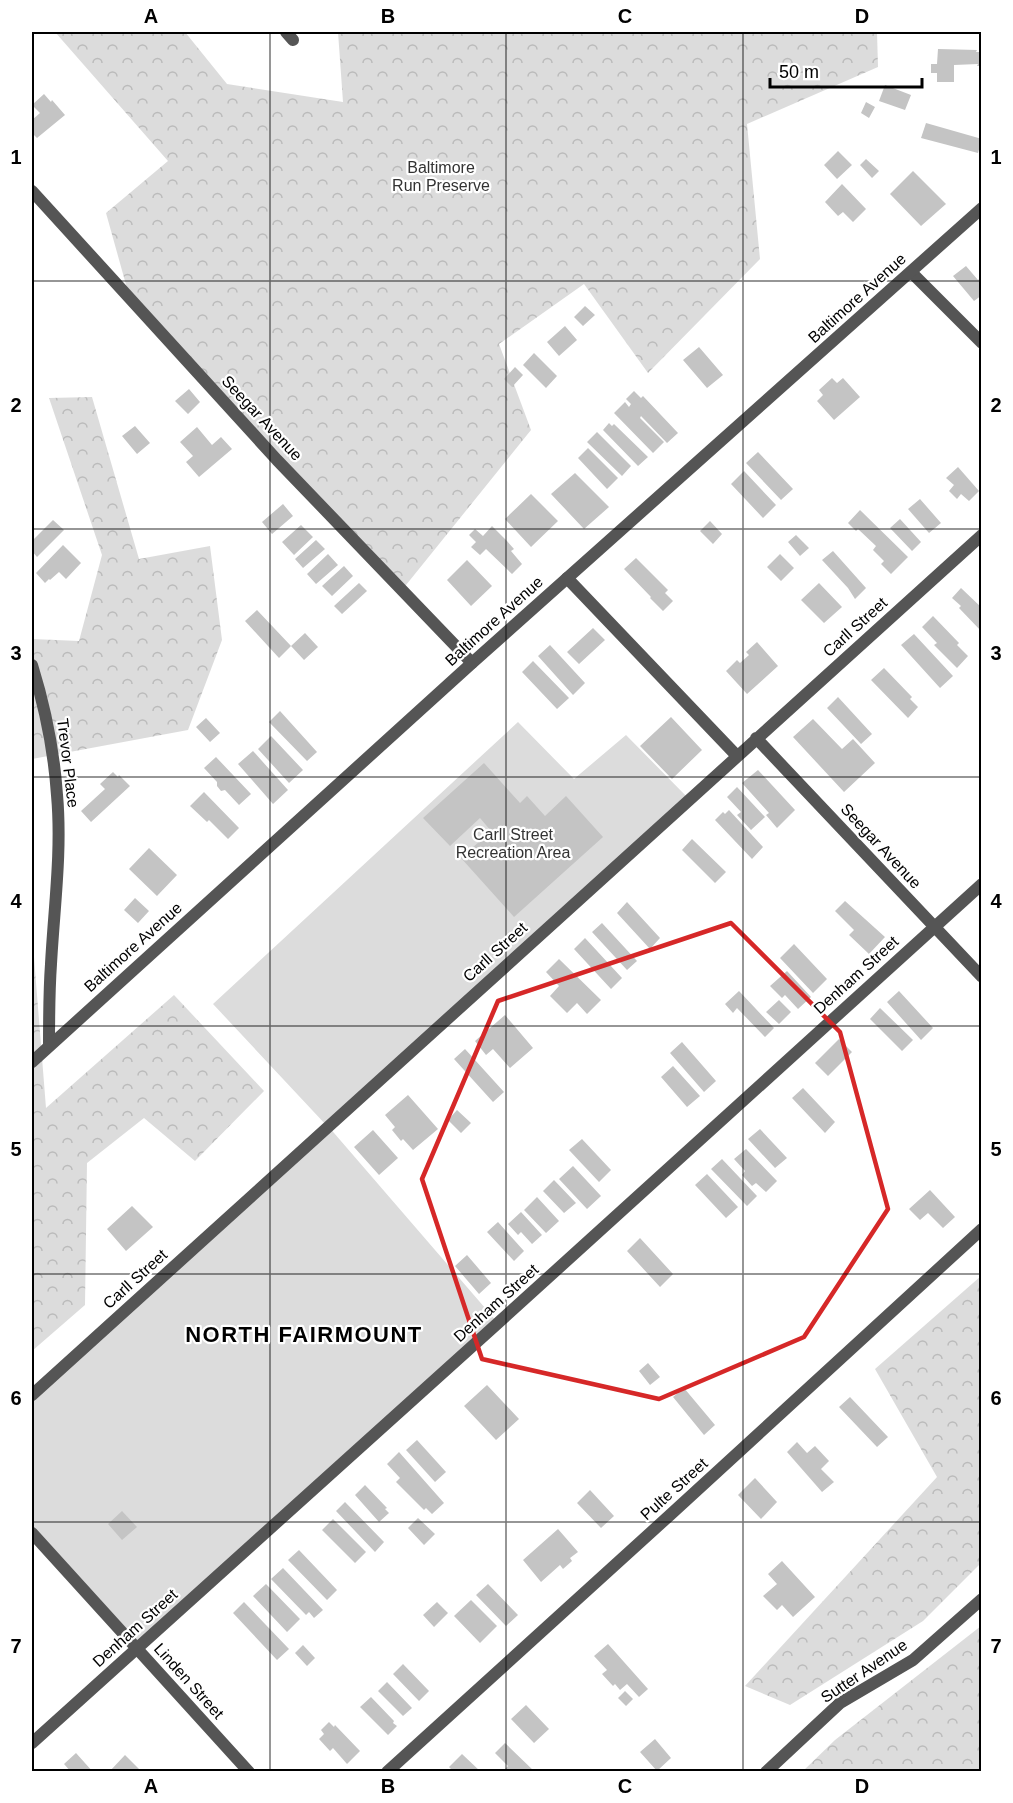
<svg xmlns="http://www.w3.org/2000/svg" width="1013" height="1803" font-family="Arial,sans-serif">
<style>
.green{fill:#dcdcdc}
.forest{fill:url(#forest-crowns)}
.building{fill:#c4c4c4}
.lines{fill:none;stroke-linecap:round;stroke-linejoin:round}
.minor{stroke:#555;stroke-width:12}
.tertiary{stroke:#555;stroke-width:12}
.marked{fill:none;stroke:#d62828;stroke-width:4.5;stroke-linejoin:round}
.grid{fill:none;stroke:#000;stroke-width:1.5;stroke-opacity:0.55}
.labels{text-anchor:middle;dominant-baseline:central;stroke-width:4.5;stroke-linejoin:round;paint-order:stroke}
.park-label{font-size:16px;fill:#333;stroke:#fff}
.street-label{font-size:16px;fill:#000;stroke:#fff}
.district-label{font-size:22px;font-weight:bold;letter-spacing:1.5px;fill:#000;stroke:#fff}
.neatline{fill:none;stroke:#000;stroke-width:2}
.grid-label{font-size:20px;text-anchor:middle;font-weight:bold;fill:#000}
</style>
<defs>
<pattern id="forest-crowns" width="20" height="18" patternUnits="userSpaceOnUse" patternTransform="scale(1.5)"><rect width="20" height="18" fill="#dcdcdc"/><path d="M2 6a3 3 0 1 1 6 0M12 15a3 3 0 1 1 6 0" fill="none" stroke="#bbb"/></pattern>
</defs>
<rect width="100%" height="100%" fill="#fff"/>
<path class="green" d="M518,722l56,57 52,-44 63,64 -361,327 170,197 -361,325 -105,-115v-138l295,-269 -114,-122z"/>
<path class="forest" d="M55,32h130l42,52 116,18 -5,-70h539l1,35 -131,57 13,135 -112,114 -64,-89 -85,60 32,86 -129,160 -272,-291 -24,-86 62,-52z
M92,397l47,162 71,-13 12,94 -34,90 -156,29v-120l47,2 23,-86 -53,-157z
M32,932l14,176 128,-113 90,96 -69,70 -51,-43 -57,45 -2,142 -53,46z
M981,1276v287l-58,58 -133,84 -45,-19 192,-209 -62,-108z
M981,1626v145h-178l32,-31z"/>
<path class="building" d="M938,49l39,1 -1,2h5l-1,14h-3l1,-2 -24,1v17h-17v-9h-6v-9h6z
M885,85l26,10 -6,15 -26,-9z
M44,94l7,8 1,-2 13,15 -28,23 -5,-5v-13l8,-7 -8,-8z
M866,102l9,5 -6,11 -8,-5z
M926,123l56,16 -4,14 -57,-15z
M838,151l14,14 -15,14 -13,-14z
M866,159l13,12 -7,7 -12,-13z
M913,171l33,33 -25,22 -31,-32z
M842,184l24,25 -13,13 -10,-10 -5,4 -13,-14z
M966,266l12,14 4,-3v18l-8,6 -21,-25z
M585,306l10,9 -12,11 -9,-9z
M565,326l12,14 -18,16 -12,-14z
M699,347l24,28 -16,13 -24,-28z
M534,353l23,23 -11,12 -23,-23z
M515,367l8,8 -11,12 -8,-8z
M832,378l5,5 6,-5 17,19 -26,23 -17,-19 6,-6 -4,-5z
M189,389l11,13 -12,12 -13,-13z
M634,391l7,7 2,-2 35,37 -11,10 -26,-27 -1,2 24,24 -11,11 -39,-40 11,-11 4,5 2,-3 -5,-5z
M609,423l3,3 2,-2 34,33 -10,9 -35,-36z
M135,426l15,17 -13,11 -15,-18z
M197,427l15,18 9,-8 11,12 -33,28 -13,-15 7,-6 -13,-14z
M597,432l34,34 -9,10 -35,-34z
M588,448l30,30 -11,11 -29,-31z
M758,452l35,37 -12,11 -35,-37z
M958,467l21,24 -10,10 -8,-7 -4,5 -8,-8 5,-6 -8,-7z
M744,471l32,34 -13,13 -32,-34z
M575,473l34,34 -25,22 -33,-35z
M531,494l27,27 -27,26 -26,-28z
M920,499l21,24 -12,10 -21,-24z
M283,504l10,12 -21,18 -10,-12z
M860,510l48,47 -17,17 -10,-10 3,-3 -11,-11 3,-4 -18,-17 -2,2 -8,-8z
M900,519l21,23 -9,9 -22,-23z
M53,520l11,10 -27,27 -5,-6v-10z
M710,521l12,13 -9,10 -13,-13z
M301,525l12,12 -19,18 -12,-13z
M492,526l15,15 7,8 -3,2 11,13 -10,10 -26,-25 -6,6 -9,-8 5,-5 -7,-7 6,-6 8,7z
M796,535l13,13 -9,8 -12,-14z
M316,540l9,9 -22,19 -8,-9z
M63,545l18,18 -15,16 -7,-7 -9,8 -1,-1 -4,4 -9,-10z
M833,551l33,37 -11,11 -7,-11 -26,-28z
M328,554l10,11 -22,19 -9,-10z
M780,554l14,14 -13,13 -14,-14z
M636,558l32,32 -3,3 8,8 -10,10 -13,-13 1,-1 -27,-28z
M467,560l25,26 -21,20 -24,-26z
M344,566l9,10 -21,20 -10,-10z
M359,583l8,8 -25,23 -8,-8z
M819,583l23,24 -18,16 -23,-23z
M961,588l21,20v24l-23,-24 2,-2 -9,-8z
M257,610l34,36 -12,12 -34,-37z
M933,616l26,27 -2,2 11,11 -11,12 -23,-23 3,-2 -15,-16z
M593,628l12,12 -26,24 -12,-12z
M305,633l13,14 -14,13 -13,-14z
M914,634l39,42 -13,12 -39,-43z
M757,642l21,24 -31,28 -21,-23 11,-11 3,3 9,-8 -3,-3z
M550,645l35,38 -12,12 -35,-39z
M533,661l36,37 -12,11 -35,-37z
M884,668l28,29 -2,2 8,8 -10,11 -37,-38z
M838,697l34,37 -11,10 -34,-36z
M280,711l37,41 -10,9 -38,-39z
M671,717l31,33 -30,29 -32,-33z
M206,718l14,15 -10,9 -14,-15z
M813,719l29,30 11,-10 22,24 -31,29 -51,-55z
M271,736l32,34 -14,13 -31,-34z
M253,751l35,39 -15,14 -35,-40z
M216,757l35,37 -12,11 -14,-15 -4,1 -4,-5v-4l-13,-14z
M484,763l36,40 7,-7 18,20 21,-20 37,41 -89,80 -53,-59 30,-27 -11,-13 -30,28 -27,-28z
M758,770l37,40 -18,18 -11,-13 3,-2 -27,-30z
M113,772l5,5 1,-2 11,11 -39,36 -10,-11 24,-22 -5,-5z
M737,787l28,30 -14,13 -14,-15 4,-3 -14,-15z
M204,792l35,36 -11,11 -19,-19 -2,2 -17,-16z
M729,810l34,37 -11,12 -37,-39 8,-8 2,2z
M692,839l34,33 -11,11 -33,-33z
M149,848l28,27 -20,21 -28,-27z
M135,898l14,13 -11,12 -14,-13z
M845,901l40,36 -16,17 -20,-19 5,-5 -19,-19z
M627,902l33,36 -10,11 -33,-36z
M602,923l35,38 -10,9 -35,-38z
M585,938l37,40 -11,11 -37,-40z
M794,944l33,35 -14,14 -33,-35z
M559,959l42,41 -14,14 -10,-11 -10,10 -17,-17 9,-10 -13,-14z
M787,971l24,26 -13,12 -13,-14 -3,3 -12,-12z
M739,991l35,37 -9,9 -28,-29 -4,5 -8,-9z
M899,991l34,37 -12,12 -34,-38z
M779,1000l12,12 -12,12 -13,-12z
M880,1008l33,32 -11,11 -32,-32z
M505,1015l28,33 -23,20 -17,-19 -7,6 -11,-14z
M839,1039l13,13 -24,24 -13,-13z
M682,1042l34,39 -12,11 -34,-39z
M465,1049l39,43 -11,10 -39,-43z
M673,1066l27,30 -13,11 -26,-30z
M803,1088l32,34 -10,11 -33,-35z
M408,1095l30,34 -25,21 -10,-11 -2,2 -9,-11 3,-3 -10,-12z
M457,1110l14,13 -10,10 -13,-13z
M760,1129l27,29 -12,10 -27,-29z
M373,1130l25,28 -19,17 -25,-28z
M582,1139l29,31 -12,12 -30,-32z
M746,1149l31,32 -11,11 -10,-9 -4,3 -10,-11 3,-4 -11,-12z
M722,1159l35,37 -10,10 -36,-37z
M573,1166l28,30 -14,13 -28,-30z
M707,1174l31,33 -12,11 -31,-33z
M554,1180l22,23 -12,10 -21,-22z
M930,1190l25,27 -12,11 -15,-15 -8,7 -11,-11z
M537,1197l22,24 -13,12 -22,-23z
M132,1206l21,21 -27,24 -19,-22z
M521,1212l21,23 -10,9 -11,-12 -3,3 -10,-11z
M498,1222l26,29 -10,10 -27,-29z
M640,1238l33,36 -13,13 -33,-36z
M467,1255l24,28 -12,11 -24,-28z
M648,1363l12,14 -10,8 -11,-14z
M487,1385l32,34 -23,21 -32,-34z
M684,1388l31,37 -11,10 -31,-38z
M850,1397l38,40 -11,10 -38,-40z
M417,1440l29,32 -11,10 -29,-32z
M797,1442l10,11 8,-7 14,15 -8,8 13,13 -12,10 -35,-40z
M399,1452l45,51 -12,11 -6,-6 -2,2 -28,-28 4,-4 -13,-14z
M755,1478l22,24 -16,17 -23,-24z
M365,1485l22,23 -2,1 4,4 -10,9 -24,-27z
M590,1490l24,26 -13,12 -24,-25z
M345,1502l39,40 -9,10 -39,-41z
M122,1511l15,16 -15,13 -14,-16z
M418,1518l17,16 -11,11 -16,-17z
M333,1519l33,33 -11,11 -33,-33z
M558,1529l20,23 -8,6 2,3 -9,8 -3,-4 -19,17 -18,-22z
M299,1550l38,40 -10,10 -39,-40z
M782,1561l33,36 -22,20 -11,-12 -5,5 -14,-14 14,-12 -9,-10z
M283,1568l40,42 -9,8 -5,-6 -3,3 -35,-36z
M266,1584l34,35 -13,13 -34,-36z
M488,1584l30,31 -12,11 -30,-31z
M471,1600l26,26 -17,17 -26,-27z
M244,1602l45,47 -12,11 -44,-47z
M437,1602l11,11 -14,14 -11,-12z
M608,1644l40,45 -9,8 -12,-13 -7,6 -5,-6 -2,2 -11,-12 5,-4 -13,-14z
M303,1645l12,13 -8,8 -12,-13z
M403,1664l26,27 -10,10 -26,-27z
M387,1682l25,26 -9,8 -25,-25z
M625,1691l8,8 -7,7 -8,-8z
M371,1697l23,24 -1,2 4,3 -9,9 -28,-28z
M526,1705l23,24 -15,14 -23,-24z
M329,1722l5,5 1,-2 25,26 -13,13 -14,-16 -3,3 -11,-12 5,-5 -3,-4z
M655,1739l16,19 -14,13 -17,-19z
M505,1743l30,29h-29l-2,-2 4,-4 -13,-13z
M76,1753l17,19h-22l-7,-8z
M462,1754l19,18h-27l-5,-5z
M125,1755l17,17h-33z"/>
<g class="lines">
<path class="minor" d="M286,32l7,8
M32,191l245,269 195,203
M911,272l71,71
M567,578l170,178
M32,665c13,42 22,86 25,130 5,56 -3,113 -6,169 -2,28 -2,55 -2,82
M756,738l226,239
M32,1395l950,-860
M32,1533l217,239
M32,1743l466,-420 484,-439
M387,1772l283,-257 312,-286
M766,1772l74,-69 73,-43 69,-61"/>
<path class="tertiary" d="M32,1062l440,-399 510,-455"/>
</g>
<path class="marked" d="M731,923l109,109 48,177 -84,128 -145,62 -177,-40 -60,-180 76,-178z"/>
<path class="grid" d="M270,32v1740M506,32v1740M743,32v1740M32,281h950M32,529h950M32,777h950M32,1026h950M32,1274h950M32,1522h950"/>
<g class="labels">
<g class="park-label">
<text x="441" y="167">Baltimore<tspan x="441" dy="18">Run Preserve</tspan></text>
<text x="513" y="834">Carll Street<tspan x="513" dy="18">Recreation Area</tspan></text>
</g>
<g class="street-label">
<text transform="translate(857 298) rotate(-42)">Baltimore Avenue</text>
<text transform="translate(262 418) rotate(47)">Seegar Avenue</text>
<text transform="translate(494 621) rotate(-42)">Baltimore Avenue</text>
<text transform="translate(855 627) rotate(-42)">Carll Street</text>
<text transform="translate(68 763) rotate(83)">Trevor Place</text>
<text transform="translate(881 846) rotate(47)">Seegar Avenue</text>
<text transform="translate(133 947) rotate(-42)">Baltimore Avenue</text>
<text transform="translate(495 952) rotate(-42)">Carll Street</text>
<text transform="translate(856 975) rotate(-42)">Denham Street</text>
<text transform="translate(135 1279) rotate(-42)">Carll Street</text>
<text transform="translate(496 1303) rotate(-42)">Denham Street</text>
<text transform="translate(674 1489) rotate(-42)">Pulte Street</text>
<text transform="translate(135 1628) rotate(-42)">Denham Street</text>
<text transform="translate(864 1671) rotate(-34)">Sutter Avenue</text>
<text transform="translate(189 1681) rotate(48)">Linden Street</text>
</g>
<g class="district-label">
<text x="304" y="1334">NORTH FAIRMOUNT</text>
</g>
</g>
<rect width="1013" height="1803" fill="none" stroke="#ffffff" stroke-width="66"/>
<path d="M770 78v9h152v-9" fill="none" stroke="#000000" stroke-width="3"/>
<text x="779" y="78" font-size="18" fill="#000000" stroke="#ffffff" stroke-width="4.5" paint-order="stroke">50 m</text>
<rect x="33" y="33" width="947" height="1737" class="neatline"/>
<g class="grid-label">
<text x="151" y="23">A</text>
<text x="388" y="23">B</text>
<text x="625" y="23">C</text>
<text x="862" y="23">D</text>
<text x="16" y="164">1</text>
<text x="996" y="164">1</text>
<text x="16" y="412">2</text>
<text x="996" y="412">2</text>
<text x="16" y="660">3</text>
<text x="996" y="660">3</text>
<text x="16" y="908">4</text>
<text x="996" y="908">4</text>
<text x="16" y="1156">5</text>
<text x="996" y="1156">5</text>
<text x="16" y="1405">6</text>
<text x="996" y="1405">6</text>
<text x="16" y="1653">7</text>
<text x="996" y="1653">7</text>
<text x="151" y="1793">A</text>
<text x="388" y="1793">B</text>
<text x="625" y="1793">C</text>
<text x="862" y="1793">D</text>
</g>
</svg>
